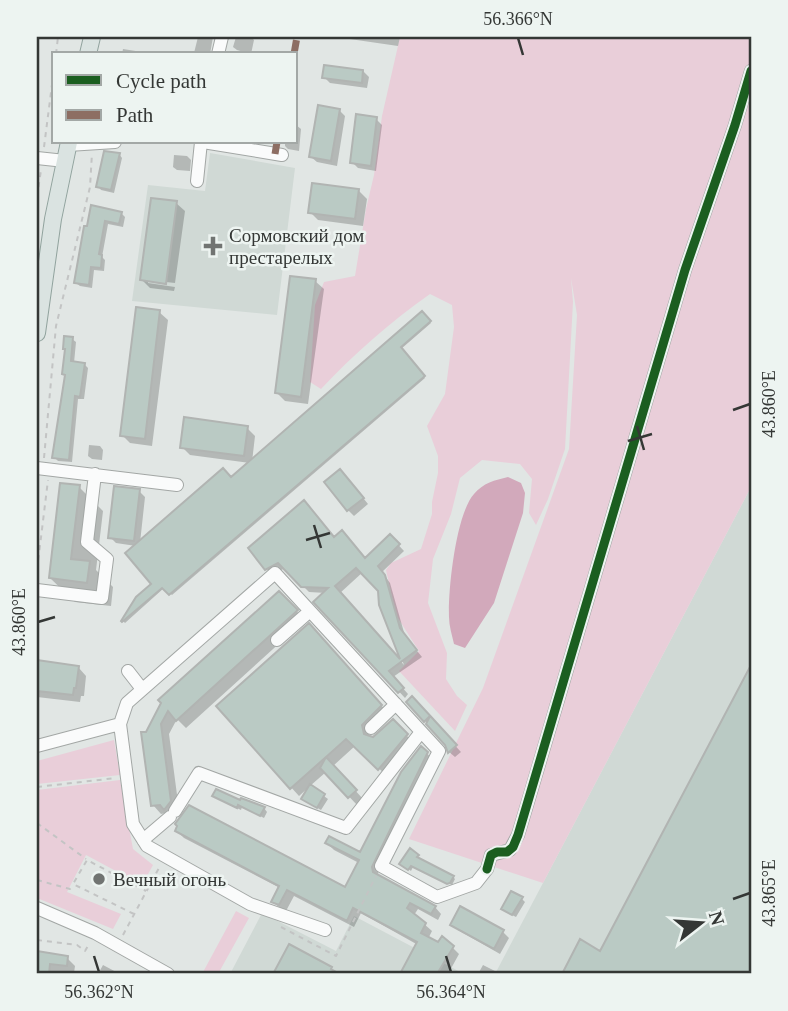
<svg xmlns="http://www.w3.org/2000/svg" width="788" height="1011" font-family="'Times New Roman',serif">
<style>
.built{fill:#d0d9d5}
.green{fill:#e9ced9}
.water{fill:#d2a9bb}
.shadow{fill:#0003;fill-rule:evenodd}
.building{fill:#bacac4;stroke:#b1b4b2;stroke-width:2;fill-rule:evenodd}
.lines{fill:none;stroke-linecap:round;stroke-linejoin:round}
.minor-casing{stroke:#a3a7a5;stroke-width:14}
.major-casing{stroke:#91a39e;stroke-width:18}
.path{stroke:#c3c4c4;stroke-width:2;stroke-dasharray:5 5;stroke-linecap:butt}
.minor{stroke:#fafbfb;stroke-width:12}
.major{stroke:#dae3e1;stroke-width:16}
.quiet{stroke:#8d6e63;stroke-width:7;stroke-dasharray:14 7;stroke-linecap:butt}
.cycleway-casing{stroke:#edf4f1;stroke-width:13}
.cycleway{stroke:#1b5e20;stroke-width:9}
.ticks{fill:none;stroke:#343735;stroke-width:2.5}
.poi-dot{fill:#717472;stroke:#edf4f1;stroke-width:2.5}
.labels{text-anchor:middle;dominant-baseline:central;stroke-width:5;stroke-linejoin:round;paint-order:stroke}
.poi-label{font-size:19px;fill:#343735;stroke:#edf4f1;text-anchor:start}
.neatline{fill:none;stroke:#343735;stroke-width:2.5}
.ticks-label{font-size:18px;text-anchor:middle;fill:#343735}
</style>
<rect width="100%" height="100%" fill="#e1e6e4"/>
<path class="built" d="M210,153l85,15 -18,147 -145,-14 16,-116 57,6z
M751,487v487h-256l48,-91z
M262,913l74,38 18,-35 110,58h-234z"/>
<path class="green" d="M400,37h351v450l-208,396 -134,-44 74,-151 86,-239 8,-134 -6,-37 2,24 -8,147 -17,50 -12,26 -7,-12 3,-34 -12,-15 -38,-4 -22,18 -9,36 -18,45 -5,44 19,50 -1,26 11,17 10,9 -12,26 -56,-60 20,-20 -23,-36 -10,-45 5,-7 30,-14 11,-35v-12l6,-29v-17l-11,-30 18,-32 9,-67 -2,-22 -22,-11c-40,28 -76,60 -109,95l-11,-7 5,-77 9,-23 31,-6 11,-67 8,-34 8,-59z
M114,740l6,35 -83,9v-23z
M120,780l13,69 20,16 -11,20 -56,-30 -19,37 54,22 -8,15 -76,-31v-108z
M236,911l13,7 -31,56h-16z"/>
<path class="water" d="M508,477l13,6 4,10 -2,20 -29,90 -29,45 -11,-4c-2,-9 -5,-18 -5,-27 -1,-28 7,-103 25,-123 9,-11 21,-14 34,-17z"/>
<path class="shadow" d="M198,37h15l-3,17h-19l3,-1z
M236,37h15l3,3 -3,14 -14,-4 -4,-3z
M336,37h64l-2,9z
M123,49l19,3 2,2h-22z
M363,71l6,6 -2,11 -37,-5 -6,-6z
M339,110l6,6 -8,50 -20,-4 -6,-5z
M376,119l6,6 -6,46 -18,-3 -6,-6z
M296,125l5,4 -2,22 -11,-2 -3,-3v-4h11z
M119,154l3,4 -8,35 -13,-3 -3,-4z
M174,155l13,1 4,4 -1,11 -13,-1 -4,-3z
M359,191l8,8 -4,27 -45,-6 -8,-8z
M176,203l9,8 -10,72 -27,-3v3l27,4 -1,4 -24,-3 -8,-8z
M121,213l4,4 -2,10 -15,-3 -6,33 3,3 -1,11 -10,-1 -2,18 -12,-2 -4,-3 12,-55z
M315,281l9,8 -16,115 -23,-3 -8,-8z
M159,312l9,8 -16,126 -22,-3 -8,-8z
M422,313l9,10 -30,26 24,29 -253,217 -8,-7 -39,35 -2,-2 30,-37 -17,-38 -20,-3 -6,-6 29,-46 6,6 -5,46 91,-63 19,-17 -60,-8 -8,-8 65,-19 8,8 -3,26z
M72,339l4,3 -2,21 10,1 4,4 -4,31h-6l-6,63 -14,-1 -4,-4z
M89,445l11,1 3,4 -1,10 -10,-1 -4,-3z
M346,477l22,27 -14,12 -6,-6z
M79,487l24,24 -7,59 17,17 -2,19 -36,-4 -25,-24z
M390,536l14,15 -22,21 8,11 15,53 17,21 -29,20 15,17 -3,4 -89,-96 10,-9 -17,-1 -24,-24 -13,7 -21,-26 83,-10 32,21zM363,572l17,18 1,14 23,61 -64,-72z
M279,593l26,27 -119,108 -9,-9 -8,15 10,76 -18,4 -8,-9 -5,-72 15,-30z
M317,634l72,80 -20,20 1,3 3,2 20,-17 22,22 -28,32 -32,-30 -22,20 30,33 -6,6 -31,-33 -16,14 18,13 -7,11 -14,-8 2,-15 -10,9 -81,-90z
M37,662l41,5 8,9 -2,20h-3l-1,6 -43,-5z
M751,669v305h-184l-2,-2 36,-19z
M412,699l49,53 -6,5 -6,-5 -2,-8 -38,-41z
M423,749l11,12 -56,112 1,4 56,30 6,7 -3,6 -20,-11 -4,6 18,16 -4,8 24,8 7,7 -11,20h-42l-2,-2 14,-27 -57,-32 -7,14 -60,-31 -8,15 -6,-3 -7,-6 7,-14 -96,-50 -7,-7 169,59 13,-27 -25,-13 -7,-7 34,11z
M218,799l46,9 3,4 -3,6 -22,-11 -1,3z
M410,851l9,8 34,18 2,2 -3,6 -39,-18 -2,4 -10,-8z
M522,899l3,3 -9,15 -10,-5z
M460,908l43,24 6,6 -9,16 -42,-24 -6,-6z
M37,953l30,5 8,8 -1,7 -16,-2v3h-21z
M103,965l17,9h-22z
M483,965l12,6v3h-17z"/>
<path class="building" d="M324,65l39,5 -1,13 -40,-5z
M318,105l22,4 -9,52 -22,-4z
M356,114l21,3 -6,49 -21,-3z
M104,151l16,2 -9,37 -15,-3z
M312,183l47,6 -4,30 -47,-6z
M151,198l26,3 -11,83 -26,-4z
M91,205l31,7 -3,12 -14,-3 -6,33 3,1 -1,13 -10,-1 -2,18 -15,-2 10,-57h3z
M290,276l26,3 -15,118 -26,-4z
M136,307l24,3 -15,129 -25,-3z
M422,311l9,10 -30,26 24,29 -256,219 -7,-7 -40,34 -1,-1 15,-24 15,-13 -26,-31 98,-85 8,9z
M64,336l9,1 -2,24 14,2 -5,34 -5,-1 -6,64 -17,-2 13,-83 -3,-1 3,-25h-2z
M184,417l64,9 -4,30 -64,-8z
M340,469l24,29 -17,13 -23,-29z
M60,483l20,2 -9,74 19,2 -3,22 -38,-5z
M114,486l26,3 -6,52 -26,-3z
M304,500l30,37 8,-7 23,28 25,-24 10,10 -22,22 7,9 15,53 17,22 -28,21 15,17 -6,5 -85,-91 15,-14 -27,-1 -23,-24 -13,7 -17,-22zM356,568l22,23 1,14 21,54 -65,-73z
M279,591l19,19 -122,111 -8,-10 -7,13 10,77 -7,9 -4,-5 -9,1 -10,-74h5l15,-29 -3,-3z
M309,623l73,82 -20,20 2,9 9,3 20,-18 15,15 -30,36 -32,-31 -20,18 31,33 -9,8 -28,-30 6,-11 -36,32 -74,-83z
M37,660l42,6 -3,22h-2l-1,7 -36,-4z
M751,665v309h-189l18,-35 20,12z
M412,696l45,49 -9,8 -3,-8 -19,-21 4,-8 -6,6 -18,-20z
M421,746l7,6 -56,115 1,5 63,34 -5,8 -21,-11 -3,5 19,15 -5,10 17,9 4,-6 12,10 -17,28h-31l-5,-2 16,-30 -64,-34 -6,13 -60,-31 -8,15 -8,-3 8,-16 -104,-55 2,-5 -2,-2 14,-19 156,82 14,-27 -34,-17 4,-7 31,16 41,-80z
M310,784l15,10 -8,14 -16,-9z
M216,789l24,11 1,-2 24,9 -5,9 -22,-11 -1,3 -25,-12z
M410,848l9,7 -2,2 37,19 -4,7 -3,1 -36,-18 -3,4 -9,-6z
M511,891l12,6 -11,18 -11,-6z
M460,906l44,24 -10,19 -44,-24z
M289,944l43,23 -1,2 9,5h-67z
M37,951l31,5 -1,10 -17,-2 -1,10h-12z"/>
<g class="lines">
<defs>
<path id="minor" d="M218,54l4,-17
M203,142l79,13
M68,145l47,-3
M37,158l28,3
M197,181l4,-39
M37,468l140,17
M37,590l65,8 5,-39 -20,-17 8,-68
M277,640l33,-29
M128,671l14,18
M371,728l25,-24
M37,746l83,-22
M175,811l24,-38 147,55 75,-96
M143,840l27,-23
M37,908l58,25 73,41
M325,930l-75,-26 -103,-58 -14,-22 -13,-100 7,-21 148,-130 164,178 -58,115 56,31 39,-14 11,-14 4,-14 19,-5 8,-15 9,-30 158,-535 50,-145 16,-54"/>
<path id="major" d="M88,54l4,-17
M37,333l16,-114 16,-77"/>
</defs>
<use href="#minor" class="minor-casing"/>
<use href="#major" class="major-casing"/>
<path class="path" d="M56,54l2,-17
M44,147l10,-78
M37,197l4,-27
M44,458l12,-132 34,-139 2,-34
M37,570l11,-90
M37,787l79,-9
M37,823l49,36
M37,880l33,9 3,-4
M134,914l-61,-30 14,-24 59,31
M281,927l55,29 40,-80
M123,935l37,-69
M37,940l40,5 8,6 4,-7"/>
<use href="#minor" class="minor"/>
<use href="#major" class="major"/>
<path class="quiet" d="M294,54l3,-17
M275,154l2,-12"/>
<defs>
<path id="cycleway" d="M487,869l4,-14 6,-3h10l6,-5 5,-12 167,-565 50,-145 16,-54"/>
</defs>
<use href="#cycleway" class="cycleway-casing"/>
<use href="#cycleway" class="cycleway"/>
</g>
<path class="ticks" d="M518,38l5,17M733,410l17,-6M637,426l7,24M628,441l24,-7M314,525l7,23M306,540l24,-7M38,622l17,-5M733,899l17,-6M94,956l5,16M446,956l5,16"/>
<g class="poi-dot">
<path d="M209.5 235.5h7v7h7v7h-7v7h-7v-7h-7v-7h7z"/>
<circle cx="99" cy="879" r="7"/>
</g>
<g class="labels">
<g class="poi-label">
<text x="229" y="235">Сормовский дом<tspan x="229" dy="22">престарелых</tspan></text>
<text x="113" y="879">Вечный огонь</text>
</g>
</g>
<rect width="788" height="1011" fill="none" stroke="#edf4f1" stroke-width="77"/>
<rect x="52" y="52" width="245" height="91" fill="#edf4f1" stroke="#a3a8a6" stroke-width="2"/>
<rect x="66" y="75" width="35" height="10" fill="#1b5e20" stroke="#a3a8a6" stroke-width="2"/>
<text x="116" y="88" font-size="21" fill="#343735">Cycle path</text>
<rect x="66" y="110" width="35" height="10" fill="#8d6e63" stroke="#a3a8a6" stroke-width="2"/>
<text x="116" y="122" font-size="21" fill="#343735">Path</text>
<g transform="translate(701 923) rotate(73)" stroke="#edf4f1" stroke-width="5" paint-order="stroke">
<path d="M0-5L12 26L0 18L-12 26Z" fill="#343735"/>
<text y="-10" font-size="19" font-weight="bold" text-anchor="middle" fill="#343735">N</text>
</g>
<rect x="38" y="38" width="712" height="934" class="neatline"/>
<g class="ticks-label">
<text x="518" y="25">56.366°N</text>
<text transform="translate(769 404) rotate(-90)" y="6">43.860°E</text>
<text transform="translate(19 622) rotate(-90)" y="6">43.860°E</text>
<text transform="translate(769 893) rotate(-90)" y="6">43.865°E</text>
<text x="99" y="998">56.362°N</text>
<text x="451" y="998">56.364°N</text>
</g>
</svg>
